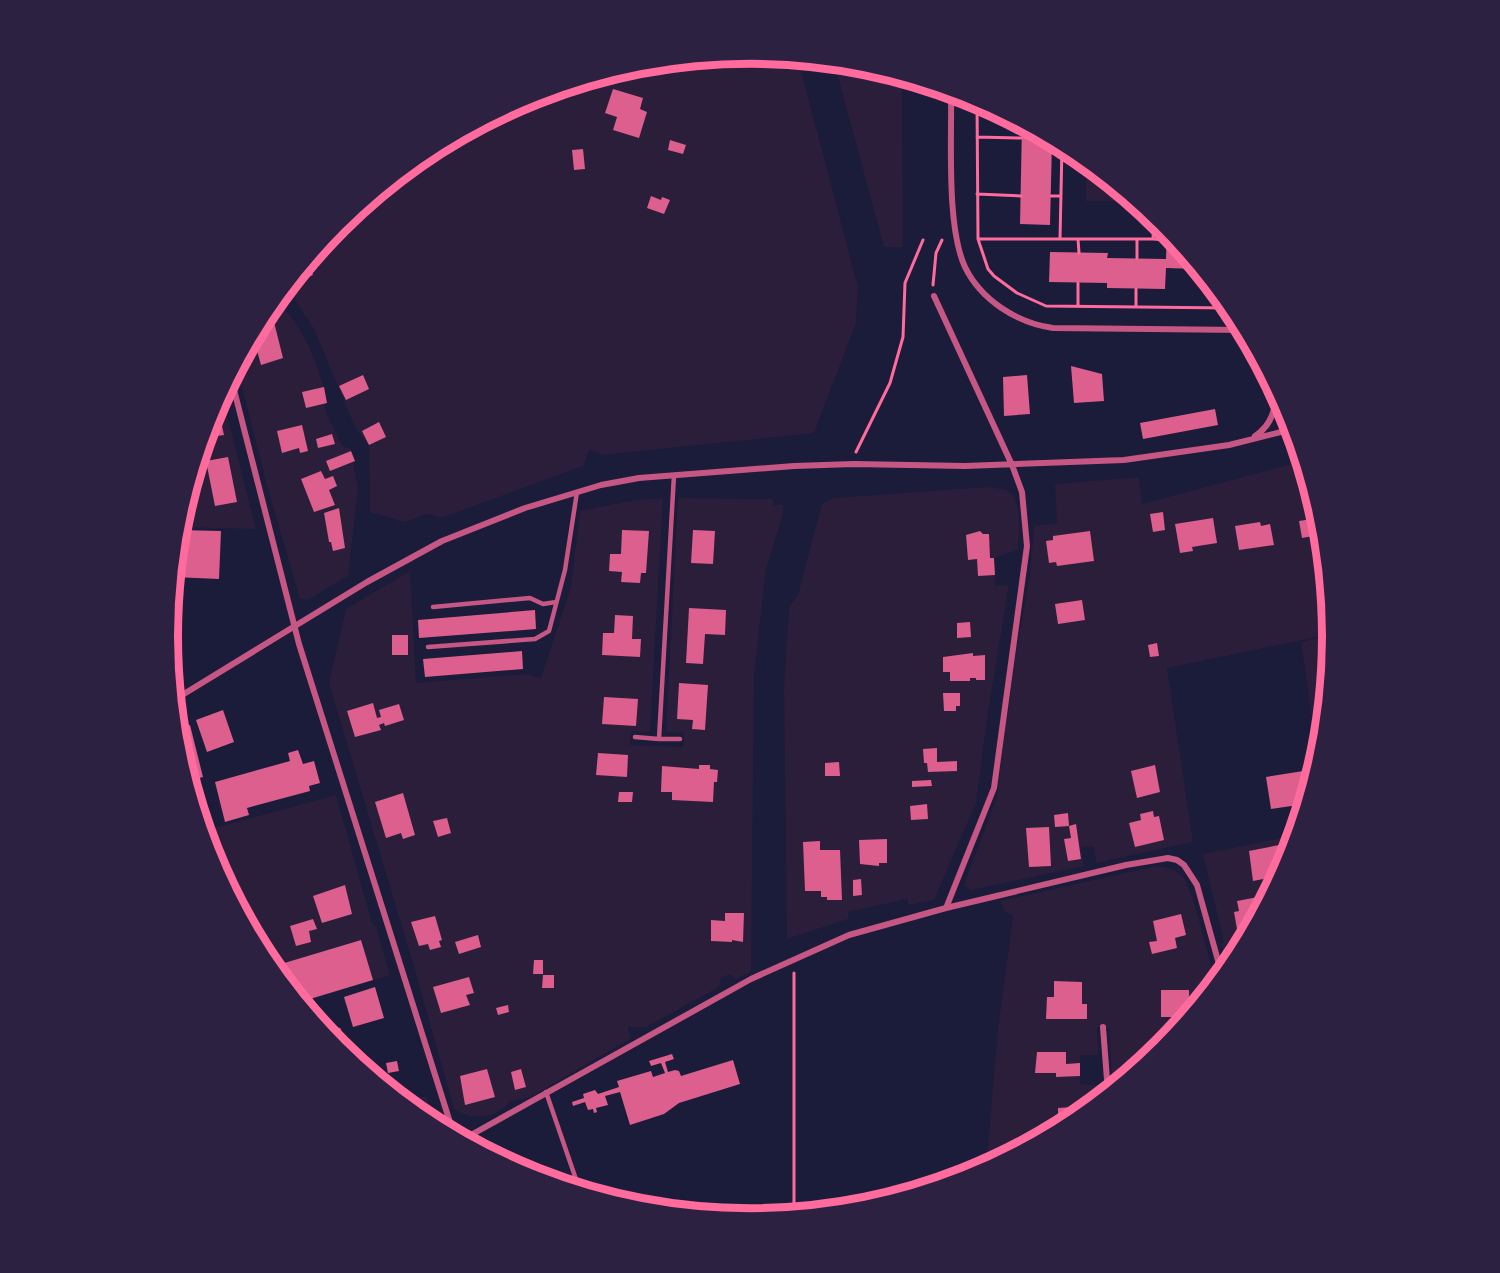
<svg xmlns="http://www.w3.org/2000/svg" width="1500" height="1273" font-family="'PT Sans',sans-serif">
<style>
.green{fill:#2a1e3b}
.building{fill:#dd5f8e}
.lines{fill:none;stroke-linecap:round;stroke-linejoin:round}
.path{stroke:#ff6b9d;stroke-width:3}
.service{stroke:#c65784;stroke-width:4.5}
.minor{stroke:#c65784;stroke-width:6}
.rim{fill:none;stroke:#ff6b9d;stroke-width:8}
</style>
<rect width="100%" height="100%" fill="#1b1b3a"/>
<path class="green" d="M750,54l48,5 60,228 -2,36 -42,110 -212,22 -12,-6 -7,17 -142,52 -14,-4 -22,8 -35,-10 -1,-67 -14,-18 -41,-98 -24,-37 5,-2 -1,-3 -9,2 53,-65 89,-72 100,-54 110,-33z
M834,62l30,3 38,12 1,170h-19z
M1086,162l44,36v3h-44z
M276,300c28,26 44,67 51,103l-3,1c4,16 12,27 18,42l9,3 7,40 -10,87 -39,23h-9l-32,-110 -31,-122 29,-54z
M222,395l34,134 -78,-2 34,-114z
M1303,461l18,62 11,111 -165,34 26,174 -97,21 -2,-17 -13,1 3,19 -113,24 -7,-5 33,-88 10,-83 1,-1 9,-66 13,-73 4,-48 23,-3 -2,-39 84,-7 3,27z
M987,487c5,1 14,1 19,3 18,10 12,43 12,60l-24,8 1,28 14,-1 -21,127 -12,91 -42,97 -26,5 -1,-6 -59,13v7l-61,20 -3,-253 5,-79 9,-12 24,-91 12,-6z
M663,498l-13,234 -19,-1 -1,14 53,2 1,-14 -18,-1 12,-234 95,1v6h10v9l-17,55 -12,106 -3,296 -15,8 -6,-5 -9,4 -2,9 -73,40h-19l4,11 -100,59 -21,4c-13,18 -38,20 -56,8l-39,-139 -86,-287 17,-74 64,-38 6,112 110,-9 15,4 30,-91 9,-76 56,-11z
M1332,635l-9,98h-7l-3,-8 -12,-83z
M336,795l36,128 4,4 14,48 -17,5 -12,-40 -90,27 -6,-7 -53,-101 -9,-28z
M1296,835l-8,25 -54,100 -6,8 -7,-25 3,-1 -21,-88z
M1157,866c10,1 18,3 25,10 11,10 28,88 34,107l-54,66 -49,39 -4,-60 -12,-1 1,28h-18v29l18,1 3,13 -28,23 -87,47 12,-139 15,-113 -8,-4 -5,-11z
M426,1096l10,30 -10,-5 -22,-18z"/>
<path class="building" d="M613,89l30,9 -3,11 7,3 -8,26 -26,-8 4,-13 -12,-4z
M1022,124l30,17 -2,84 -30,-1z
M670,140l16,5 -3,9 -15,-4z
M583,149l2,20 -11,1 -2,-20z
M651,196l10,4 1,-3 8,3 -6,14 -17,-6z
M1167,230l30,39 -31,-1 -1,21 -58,-1v-5l-58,-1 1,-30 58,1 -1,5 59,1z
M307,262l6,13 -14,6 -3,-6z
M271,310l12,48 -22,7 -8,-29 13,-23z
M1071,366l31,8 2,27 -30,2z
M363,375l6,14 -23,11 -7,-14z
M1027,375l3,39 -26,2 -1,-39z
M324,387l3,16 -21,5 -4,-16z
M217,403l7,32 -20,3 8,-25z
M1215,409l3,16 -75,14 -3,-16z
M379,422l7,15 -17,8 -7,-14z
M302,425l6,26 -8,2 -1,-5 -17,5 -5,-22z
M332,434l3,10 -17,4 -2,-9z
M351,451l4,10 -25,10 -4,-10z
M228,457l9,45 -22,4 -9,-45z
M321,471l4,8 8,-3 4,10 -8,4 6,15 -21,7 -13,-33z
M339,508l6,40 -12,3 -2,-9h-2l-5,-29z
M1163,512l2,18 -12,2 -3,-18z
M1213,518l4,25 -25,4 1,4 -13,2 -5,-29z
M1312,519l1,6 8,-1 3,23 -9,1 -2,-12 -11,2 -3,-17z
M1260,522l1,4 9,-2 4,21 -35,5 -4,-24z
M178,530l43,1 -2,48 -46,-2z
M622,530l27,1 -3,42h-5l-1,10 -19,-1 1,-10 -13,-1 1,-17h11z
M693,530l22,1 -2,33 -22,-1z
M980,531l3,3h6l1,24h4l1,17 -17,1 -1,-17 -9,1 -2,-25z
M1090,531l4,30 -37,5 -1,-4 -7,1 -3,-22 7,-1v-4z
M1082,600l3,20 -27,4 -3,-20z
M689,608l37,2 -1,25 -20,-1 -2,30 -17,-1z
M170,610h7l-1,32h-8z
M535,610l1,19 -117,9 -1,-18z
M615,615l18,1 -1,23h9l-1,18 -38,-2 1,-22h11z
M970,622l1,15 -14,1v-15z
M392,635h16v20h-16z
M1157,643l2,13 -9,1 -2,-12z
M522,651l1,18 -98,8 -2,-18z
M973,653v3l12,-1v25h-9v-2h-6v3h-20v-9h-7v-15z
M679,683l29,2 -3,45 -13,-1 1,-9 -16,-1z
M943,693h17v13h-4v5h-12z
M604,697l34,2 -2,27 -34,-2z
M373,703l4,15 4,-1 -2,-7 20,-6 5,16 -19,6 -1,-3 -5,2 2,5 -26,7 -8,-26z
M223,710l11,32 -27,10 -11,-32z
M190,725l13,52 -15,4 -9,-31 -3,-22z
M937,748v14l20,-1v10l-29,1 -1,-9h-3l-1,-14z
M298,750l5,14 11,-3 6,22 -11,3 1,5 -63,17 2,7 -24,7 -10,-40 75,-21 -2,-8z
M598,753l30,2 -1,22 -31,-2z
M839,762l1,14h-15v-13z
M699,765h11v4l8,1 -1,12h-3l-1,20 -41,-2v-8h-11l1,-26 37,3z
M1155,765l5,27 -23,6 -6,-27z
M1316,769l-11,35 -34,5 -5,-32z
M931,780l1,6 -20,1v-6z
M619,792h14l-1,10h-14z
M403,793l12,42 -12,4 -2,-6 -15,5 -11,-36z
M927,804l1,15 -17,1 -1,-14z
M1153,811l1,6 5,-1 5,24 -29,7 -6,-24 12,-3 -1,-6z
M1068,813l1,13 7,-2 5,35 -13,2 -4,-22 7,-1 -2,-12 -14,1 -1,-12z
M447,818l4,15 -13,4 -5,-16z
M1049,827l2,39 -22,1 -3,-39z
M887,839v24h-8v3l-19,-2 -1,-24z
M820,841v9h20l2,50h-15v-3h-6v-6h-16l-2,-49z
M1279,845l2,12 4,-1 1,7 -7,13 -26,5 -4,-30z
M861,879l1,16 -9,1v-16z
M345,885l7,29 -30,9 -9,-27z
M1263,896l2,8 -13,22 -15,3 -3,-17 5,-1 -2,-10z
M725,913h19l-1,29 -11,-2v2l-21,-1v-21l14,1z
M1181,914l5,21 -11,3 2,10 -25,6 -3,-12 8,-1 -4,-20z
M435,916l7,24 -3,1 2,6 -11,3 -2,-6 -9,2 -8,-24z
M313,919l4,10 -8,2 2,11 -15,4 -6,-20z
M478,935l3,12 -22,7 -4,-12z
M361,940l12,40 -73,22 -29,-35z
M534,960h9v14h-10z
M543,975h11v13h-12z
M469,977l5,16 -8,2 4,10 -29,8 -8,-26z
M1054,981l28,1v22h5v15h-41l1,-22h7z
M375,987l9,31 -31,9 -9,-30z
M1161,990h28v14h5v-4h8l-13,13 -1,4h-27z
M508,1005l1,7 -11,3 -2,-7z
M1037,1052h29v12l14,-1v13l-24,1v-4h-21z
M672,1054l2,5 -9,3 3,10 7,-2 4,1 2,5 52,-16 7,24 -61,19 -15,11 -34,11 -10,-33 -15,4 3,9 -12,3 1,4 -3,1 -1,-4 -5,1 -3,-8 -12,4 -1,-4 12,-4 -1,-4 12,-4 3,4 21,-7 -2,-6 34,-10 2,6 12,-4 -4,-10 -10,3 -2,-5z
M397,1061l2,10 -11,2 -2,-10z
M487,1069l8,28 -30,8 -5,-29z
M521,1069l5,18 -11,3 -4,-18z
M1072,1104h14v7l-13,10 -15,8v-21l14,-1z"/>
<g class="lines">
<path class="path" d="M977,100l1,139h175l1,-21
M977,137l44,1
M977,194l44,2
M1051,196h10
M978,239l10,30 6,7 23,17 29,13 184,2
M1060,239l2,-93
M1078,239l1,14
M1153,239l13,1
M1137,258v-18
M933,285l3,-32 6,-13
M1078,306v-23
M1136,307v-18
M856,452l34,-69 13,-46 2,-54 18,-43
M794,1215v-242"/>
<path class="service" d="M433,607l97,-9 13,6 13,-2
M428,647l107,-8 14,-8 16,-61 12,-78
M635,737l24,2 15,-264
M659,739h21
M326,1033l13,-3
M546,1092l34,99"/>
<path class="minor" d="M951,92c1,46 -5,134 14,175 16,33 52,56 88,61l191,2
M934,296l78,169 10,27 5,54 -33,242 -48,120
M231,378l68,266 155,491
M1255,436c16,-10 22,-28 20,-46
M174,700l193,-118 75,-41 83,-33 76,-23 38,-7 155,-12 60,-2 111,2 159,-6 105,-15 64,-16
M1103,1027l5,66
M462,1140l289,-161 98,-44 97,-27 180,-43 42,-7 9,2 7,5 13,20 25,90"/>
</g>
<path d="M0 0H1500V1273H0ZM178 636a572 572 0 1 1 1144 0a572 572 0 1 1-1144 0Z" fill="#2d2142" fill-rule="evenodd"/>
<path class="rim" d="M178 636a572 572 0 1 1 1144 0a572 572 0 1 1-1144 0Z"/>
</svg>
